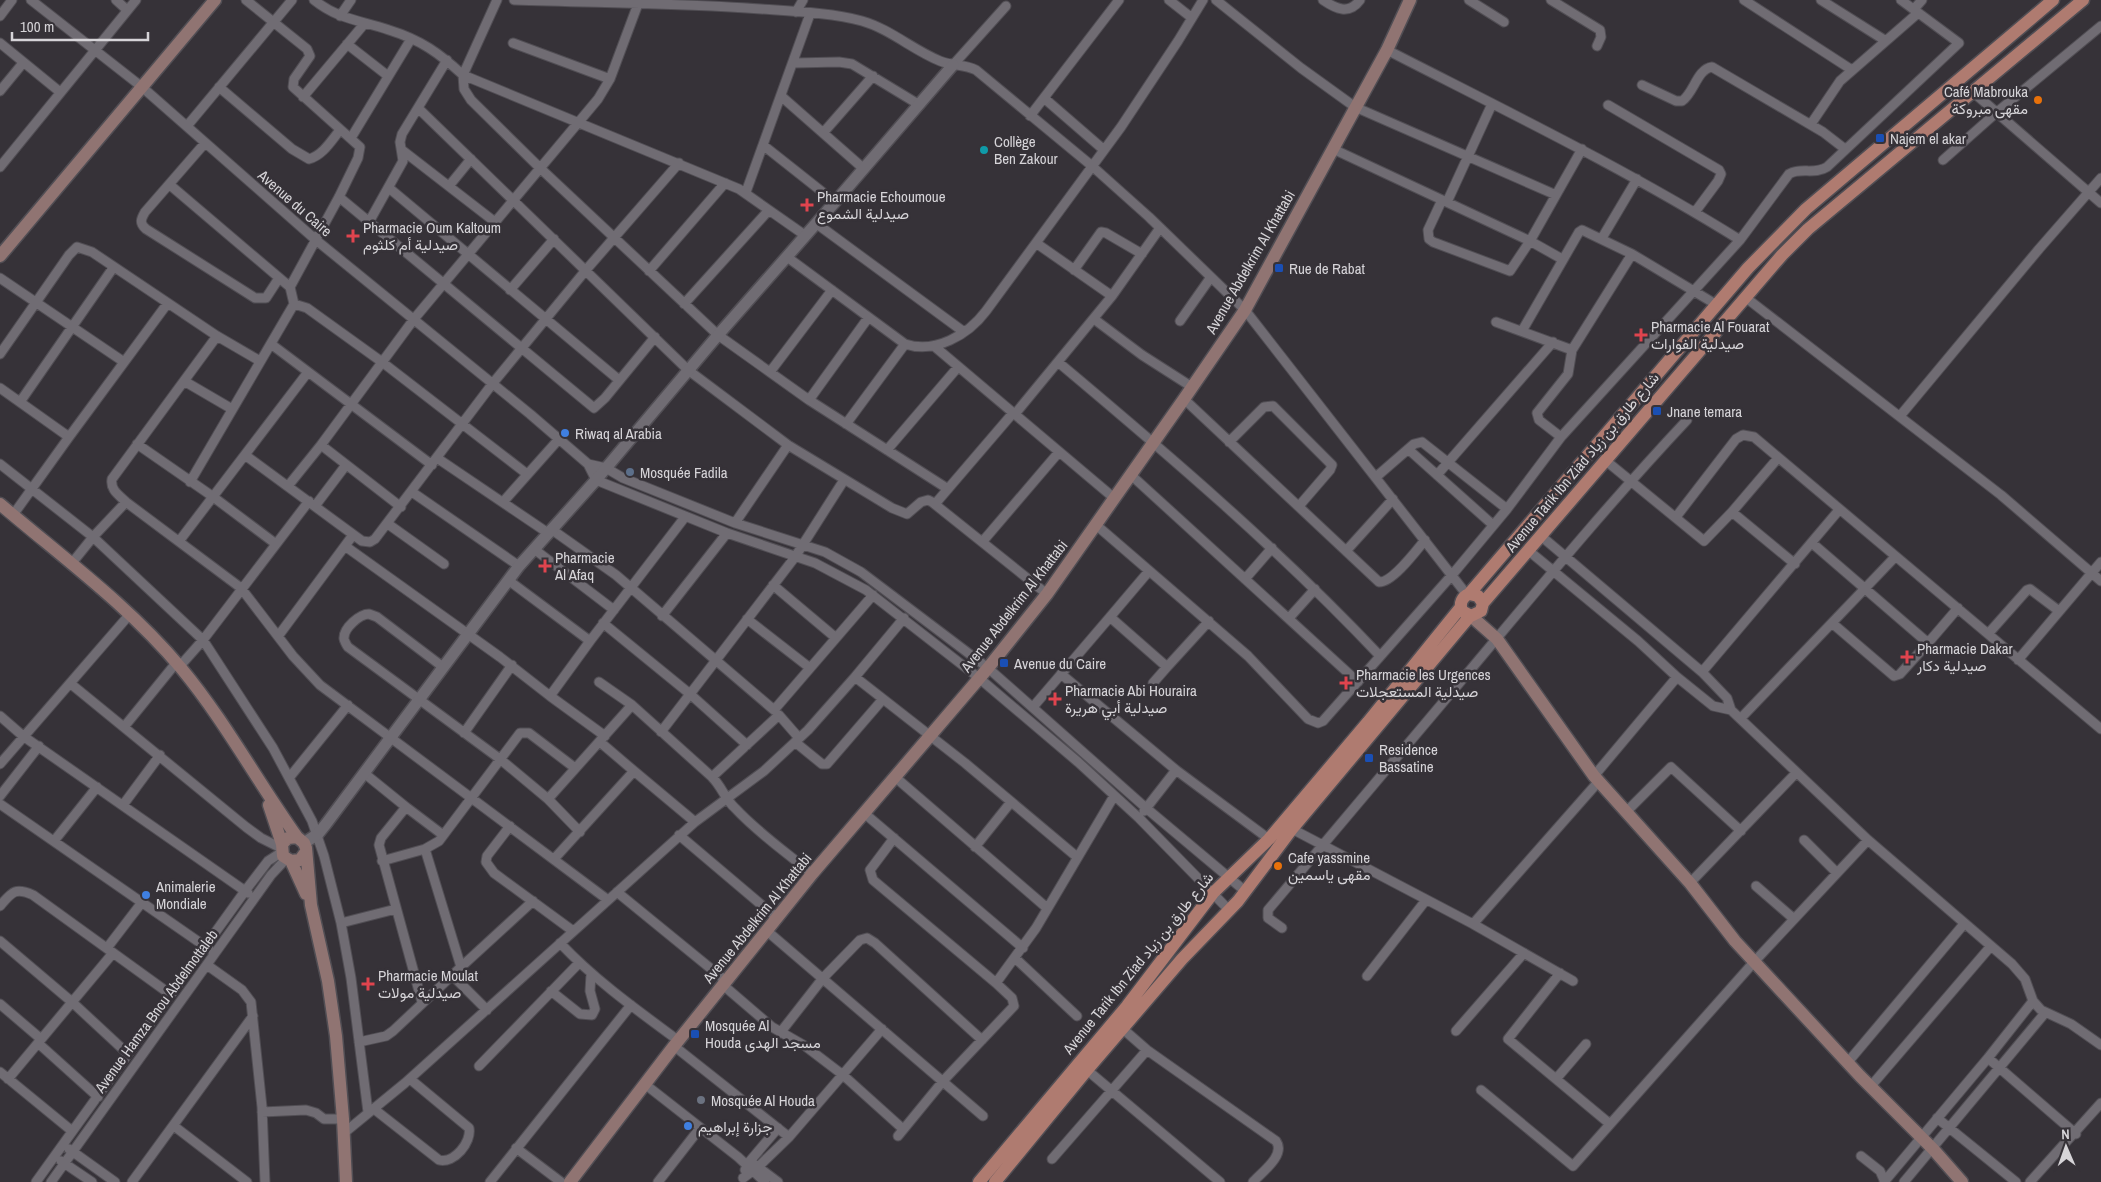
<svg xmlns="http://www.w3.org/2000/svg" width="2101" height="1182" font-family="'Archivo Narrow',Vazirmatn,sans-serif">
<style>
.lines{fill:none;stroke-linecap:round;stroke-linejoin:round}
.minor-casing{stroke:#514e54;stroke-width:11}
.tertiary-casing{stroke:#514e54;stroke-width:14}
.secondary-casing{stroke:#514e54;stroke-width:15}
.primary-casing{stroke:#514e54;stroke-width:15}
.minor{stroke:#706c73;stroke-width:9}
.tertiary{stroke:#706c73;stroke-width:11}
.secondary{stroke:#907472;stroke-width:12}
.primary{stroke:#af7b70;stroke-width:12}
.food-dot{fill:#e8710a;stroke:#363238;stroke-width:2}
.transit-dot{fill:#1a4fb4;stroke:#363238;stroke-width:2}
.culture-dot{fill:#0f9aa8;stroke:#363238;stroke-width:2}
.health-dot{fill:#e0444e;stroke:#363238;stroke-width:2}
.shop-dot{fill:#3f7fe0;stroke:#363238;stroke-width:2}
.service-dot{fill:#5c6f8a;stroke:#363238;stroke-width:2}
.worship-dot{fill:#6b7280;stroke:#363238;stroke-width:2}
.labels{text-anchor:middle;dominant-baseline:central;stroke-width:5;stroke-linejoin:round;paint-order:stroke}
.poi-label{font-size:15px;fill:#d6d4d8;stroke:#363238;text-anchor:start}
.street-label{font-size:15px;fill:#d6d4d8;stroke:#363238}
</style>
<rect width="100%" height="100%" fill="#363238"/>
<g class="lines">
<defs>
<path id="minor" d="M31,0l111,87 174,153 214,174 58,50 8,16 131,53 88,30 51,27 113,88 99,84 61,56 91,93
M116,0l11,10
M246,0l61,49 3,7 -16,23 -1,8 67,60 -2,11 -19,39 -49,90
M314,0c25,20 46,20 75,30 32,10 50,23 74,45l1,14 7,11 69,68 178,167 91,65 139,89
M497,0l-34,75 276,114 67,47
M514,0c83,3 165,3 247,9 29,2 74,4 101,12 28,8 51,29 78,40 12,5 25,3 36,9l116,96 57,51 96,93 222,285
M1169,0l23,18
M1216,0l85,68 54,39 201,88
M1323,0c13,9 26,15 37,0
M1469,0l35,22
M1551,0l49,30 1,7 -4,9
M1744,0l108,70
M1821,0l65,41
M1914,9l8,-9
M796,12l7,-12
M0,16l12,-16
M340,16l11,-16
M0,43l60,49
M513,43l97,36
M347,44l41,32
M1387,50c119,61 239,119 353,190
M794,63l45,-1 13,2 66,40
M953,65l53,-59
M1642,85l34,16h6c12,-8 15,-32 30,-34l111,65 22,17
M219,87l73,62 17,10c14,-4 22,-18 31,-29
M0,91l23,-28
M1973,92l128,111
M781,96l83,73
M303,97l62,-74
M1044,98l60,52
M1608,105l111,65 2,4 -3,7 -23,31
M419,109l269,261 100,75 104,63 15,6 14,-12 7,-2 4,2 115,92
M1030,116l89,-116
M1811,124l29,-43 78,-68
M187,126l105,-126
M823,133l50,-57
M351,138l60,-99
M205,143l-60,69c-4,7 -6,11 1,17l109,69h11l13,-20
M763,145l72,57
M1333,149l197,92 32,18
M402,150l93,72
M1943,160l53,-47 105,-87
M0,167l136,-167
M170,185l120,102 4,17 13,4 75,54 145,112
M449,186l22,-27
M389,188l230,192
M746,192l64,-178
M339,197l255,211 11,-10 50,-61
M1442,200l-14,30 1,9 4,3 77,29 20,-30 52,-92
M1447,202l45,-98
M369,222l34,-61 -3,-19 2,-8 45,-74
M817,224l147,108
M1602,238l35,-59
M1036,243l76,53
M787,257l118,87c30,10 63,-9 81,-33l135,-184 57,-86 25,-41
M1074,270l27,-38 5,1 36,21
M649,271l76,-88
M0,278l124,84
M510,290l44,-51
M1745,297l256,198 100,86
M684,304l85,-94
M1094,319l48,36 50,32
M1180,321l31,-44
M1496,322l76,28 60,-96
M1522,331l57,-99 3,-2 50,24 85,51
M217,336l-105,143c-2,11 7,16 14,23l115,86 52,68 27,29 288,215
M271,344l161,121
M934,346l180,152
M0,354l69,-99 8,-8 15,5 125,84 43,25
M1058,362c112,94 222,188 322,294
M770,372l62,-82
M184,381l48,28
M0,388l69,49
M1184,399l195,183c13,1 37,-31 46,-42
M809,400l59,-82
M20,402l93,-134
M1015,414l97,-118 48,-68
M1900,416l139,-167 62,-71
M846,424l59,-80
M1561,437l-22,-17 -2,-7 31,-39 4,-24
M1229,442l35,-35 9,-1 59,59 -2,5 -31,36
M137,444l75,52 64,48
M321,445l80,62
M1408,449l85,76
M887,450l71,-83
M245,455l117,86 8,1 5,-3 118,-156 93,-113 93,-107
M437,458l111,75
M1605,460l99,81 28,-29 46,-54
M0,464l93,73 110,103 70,108 39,73 12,35 17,67 10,55 17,134
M588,464l18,4 17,10 112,45 90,29 36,20 127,96 158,140 99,83
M1131,475l227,207
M1437,475l116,-133
M1376,477l38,-33 8,-2 85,67
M190,482l104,-178
M288,486l33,-41 93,-126 184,-220 12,-20 28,-75
M412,492l107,74
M503,502l56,-63
M935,504l78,-91
M315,506l31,-41
M1732,512l63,52
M13,515l56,-78 98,-133
M1676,517l60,-78 7,-4 11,2 347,292
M735,523l53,-78
M388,524l56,40
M1095,524l153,132 60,63 10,4 5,-2 129,-146 55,-66 54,-72 179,-197 49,-66c11,-7 26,1 38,-7l132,-124 -58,-43
M551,529l65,46 158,135 99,-115
M1541,536l161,136 25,26 4,12 137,130 144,124 13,15 8,22 8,9 30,14 30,21
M180,540l128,-168
M983,541l76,-89
M1812,543l116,100 30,-35
M345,546l155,111 50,39
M534,549l80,61
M1346,551l47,-52
M1529,551l109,90 39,36 36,29 18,4
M72,563l21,-26 33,-35
M1149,571l-39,46 57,50 42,-46
M1245,579l27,-31
M508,580l82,61 95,-124
M773,585l63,53
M662,616l65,-83
M1289,618l26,-29
M747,619l63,49
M603,623l87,71 57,51
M1832,623l62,53 6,-2 28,-31
M1988,634l39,-44 3,-1 29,22
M279,635l74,-100
M590,641l-40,55 55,40
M2018,660l83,-98
M180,666l23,-26 106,-139
M443,667l-66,-50 -8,-3c-9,0 -26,14 -25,25 0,1 3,7 4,8l152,112 48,40 32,33
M1702,672l137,-162
M1061,674l115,96 93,69
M855,677l49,-59
M599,682l33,23
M1153,683l14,-16
M71,684l175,143 15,11 20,10
M1033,707l77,-90
M0,716l23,20 225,157
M1741,718l154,-161
M124,727l52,-64
M661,732l134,-175 49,-77
M464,733l48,-68
M600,742l34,29
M795,742l27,22h5l56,-65
M0,764l130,-150
M364,773l42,34 -25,31 -2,7 43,157
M1594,776l83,-99
M712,777l67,-62 20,23
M895,777l152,131
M289,778l59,-73
M0,796l39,-50
M548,799l84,-94 80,72c10,10 13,22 23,31 23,25 51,44 77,66
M0,804l209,145
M123,805l37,-50
M406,807l37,28
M1144,811l32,-41
M1626,812l45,-45 70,64
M864,813l159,135
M510,826l-23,30 -1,6 8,11 79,58
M1292,829l181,95 126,-143
M679,835l98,83
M894,838l-24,32 3,10 123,103 40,-55 78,-132
M1804,840l33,33
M54,841l43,-54
M975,847l36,-45
M425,849l14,-8 81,-108h9l46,35
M554,859l80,-88 61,51
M1690,883l106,-110
M1756,886l38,33
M617,892l109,89
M0,906c12,-14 15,-19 33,-11l137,99
M341,923l55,-14
M1473,924l100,57
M1282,928l-14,-10v-8c64,-77 129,-152 193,-229 74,-88 147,-177 226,-261
M767,931l216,185
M0,941l72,61 56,52
M560,943c36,38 77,67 119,98
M107,948l36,-47
M1015,958l62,58
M207,965l35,25 9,12 11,105 3,75
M461,967l72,-66
M1560,973l-52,66 102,85
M453,976l34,34
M1367,976l59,-76
M723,985l49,42 33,19 38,29 60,54
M551,991l29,23 12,1 3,-6 -5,-18 1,-17
M0,1004l41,35
M1123,1029l24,21 129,91c10,14 -14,31 -23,41
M1456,1031l68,-78
M780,1033l43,-55 37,-38 7,-2 8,5 107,97
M359,1042l27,-6 7,-5 68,-64 -36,-118 -43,12
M38,1043l60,54
M674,1046l115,91
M1988,1058l88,76
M1848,1062l116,-138
M479,1066l100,-103
M1087,1070l133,112
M0,1072l72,59
M8,1079l105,-126
M1556,1079l30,-35
M646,1085l92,72 27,25
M1871,1086l120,-140
M1481,1090l92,76 181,-204 114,-122
M374,1109l65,51c15,4 33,-18 30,-32l-59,-49
M262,1112l44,-2 10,3 8,6h19
M1937,1118l79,64
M174,1126l73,56
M344,1133l61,-50 290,-261 69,-51 44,-41 47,-53 110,86 112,94
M898,1136l45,-55 71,-75 -2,-8 -16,-15
M516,1148l45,34
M69,1149l46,33
M1861,1156l19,15 5,11
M1052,1159l95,-109
M61,1161l31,21
M754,1164l24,18
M745,1170l5,-9 28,-33
M743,1178l15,-11 31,-30 93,-108
M36,1182l209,-291 23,-30 14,-9
M51,1182l220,-307 15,-16
M132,1182l121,-166
M490,1182l141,-177
M658,1182l42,-54
M1884,1182l104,-124 45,-57
M1904,1182l141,-169
M2030,1182l71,-79"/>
<path id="tertiary" d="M304,843l14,-9 8,-10 193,-258 77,-86 122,-145 117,-133 118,-137"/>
<path id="secondary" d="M0,256l215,-256
M0,504c62,53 128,101 181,164 44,53 76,113 116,169
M1471,616l26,23 97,137 96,107 45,58 125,135 73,73 29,33
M269,805l13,39
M305,853l-5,7 -9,1 -8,-5 -1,-12 6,-6 9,-1 7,6 2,5 5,57 17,76 8,55 7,83 3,63
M291,861l15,33
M570,1182l104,-136 138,-172 176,-206 59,-74 137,-195 61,-89 142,-260 23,-50"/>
<path id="primary" d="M1469,594l9,2 5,7 -2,8 -10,5 -9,-5c-3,-8 0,-14 7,-17l279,-326 58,-59 247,-209
M1483,603l299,-348 26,-26 275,-229
M979,1182l148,-176 86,-113 56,-54 99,-117 93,-115
M995,1182l92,-112 95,-111 56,-58 54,-72 178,-213"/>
</defs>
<use href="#minor" class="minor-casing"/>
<use href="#tertiary" class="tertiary-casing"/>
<use href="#secondary" class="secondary-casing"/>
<use href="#primary" class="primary-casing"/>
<use href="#minor" class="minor"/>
<use href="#tertiary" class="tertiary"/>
<use href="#secondary" class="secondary"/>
<use href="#primary" class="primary"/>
</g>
<g class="food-dot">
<circle cx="2038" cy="100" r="5"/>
<circle cx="1278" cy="866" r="5"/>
</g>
<g class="transit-dot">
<rect x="1875" y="133" width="10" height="10" rx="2.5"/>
<rect x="1274" y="263" width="10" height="10" rx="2.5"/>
<rect x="1652" y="406" width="10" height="10" rx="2.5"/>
<rect x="999" y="658" width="10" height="10" rx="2.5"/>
<rect x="1364" y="753" width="10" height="10" rx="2.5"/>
<rect x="690" y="1029" width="10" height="10" rx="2.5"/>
</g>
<circle class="culture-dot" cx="984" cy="150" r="5"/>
<g class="health-dot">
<path d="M804.5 197.5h5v5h5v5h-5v5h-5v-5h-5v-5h5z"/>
<path d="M350.5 228.5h5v5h5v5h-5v5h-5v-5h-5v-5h5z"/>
<path d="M1638.5 327.5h5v5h5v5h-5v5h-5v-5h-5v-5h5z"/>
<path d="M542.5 558.5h5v5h5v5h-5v5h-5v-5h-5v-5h5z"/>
<path d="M1904.5 649.5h5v5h5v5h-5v5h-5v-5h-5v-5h5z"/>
<path d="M1343.5 675.5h5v5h5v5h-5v5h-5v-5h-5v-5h5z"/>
<path d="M1052.5 691.5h5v5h5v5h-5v5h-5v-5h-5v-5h5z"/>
<path d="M365.5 976.5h5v5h5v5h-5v5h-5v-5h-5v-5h5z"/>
</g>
<g class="shop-dot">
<circle cx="565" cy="433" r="5"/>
<circle cx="146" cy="895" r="5"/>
<circle cx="688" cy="1126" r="5"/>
</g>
<circle class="service-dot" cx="630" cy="472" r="5"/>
<circle class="worship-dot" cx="701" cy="1100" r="5"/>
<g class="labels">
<g class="poi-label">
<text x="2028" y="91" text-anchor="end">Café Mabrouka<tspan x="2028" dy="17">مقهى مبروكة</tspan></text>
<text x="1890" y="138">Najem el akar</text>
<text x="994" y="141">Collège<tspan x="994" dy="17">Ben Zakour</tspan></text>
<text x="817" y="196">Pharmacie Echoumoue<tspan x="817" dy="17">صيدلية الشموع</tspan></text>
<text x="363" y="227">Pharmacie Oum Kaltoum<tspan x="363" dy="17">صيدلية أم كلثوم</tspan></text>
<text x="1289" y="268">Rue de Rabat</text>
<text x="1651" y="326">Pharmacie Al Fouarat<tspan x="1651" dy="17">صيدلية الفوارات</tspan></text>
<text x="1667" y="411">Jnane temara</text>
<text x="575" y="433">Riwaq al Arabia</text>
<text x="640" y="472">Mosquée Fadila</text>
<text x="555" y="557">Pharmacie<tspan x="555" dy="17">Al Afaq</tspan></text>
<text x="1917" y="648">Pharmacie Dakar<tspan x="1917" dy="17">صيدلية دكار</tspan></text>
<text x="1014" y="663">Avenue du Caire</text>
<text x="1356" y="674">Pharmacie les Urgences<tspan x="1356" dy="17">صيدلية المستعجلات</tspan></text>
<text x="1065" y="690">Pharmacie Abi Houraira<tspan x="1065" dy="17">صيدلية أبي هريرة</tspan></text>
<text x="1379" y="749">Residence<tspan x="1379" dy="17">Bassatine</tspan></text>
<text x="1288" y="857">Cafe yassmine<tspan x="1288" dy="17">مقهى ياسمين</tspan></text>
<text x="156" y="886">Animalerie<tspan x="156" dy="17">Mondiale</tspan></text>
<text x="378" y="975">Pharmacie Moulat<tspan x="378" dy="17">صيدلية مولات</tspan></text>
<text x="705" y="1025">Mosquée Al<tspan x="705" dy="17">Houda مسجد الهدى</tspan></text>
<text x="711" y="1100">Mosquée Al Houda</text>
<text x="698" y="1126">جزارة إبراهيم</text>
</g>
<g class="street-label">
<text transform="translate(295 203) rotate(41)">Avenue du Caire</text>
<text transform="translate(1250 262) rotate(-60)">Avenue Abdelkrim Al Khattabi</text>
<text transform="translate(1582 462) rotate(-50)">Avenue Tarik Ibn Ziad شارع طارق بن زياد</text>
<text transform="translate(1014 606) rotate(-52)">Avenue Abdelkrim Al Khattabi</text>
<text transform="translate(757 918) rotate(-51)">Avenue Abdelkrim Al Khattabi</text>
<text transform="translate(1138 963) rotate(-51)">Avenue Tarik Ibn Ziad شارع طارق بن زياد</text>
<text transform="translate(156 1011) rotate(-54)">Avenue Hamza Bnou Abdelmottaleb</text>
</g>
</g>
<g transform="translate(2066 1147) rotate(358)" stroke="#363238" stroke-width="4" paint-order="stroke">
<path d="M0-4L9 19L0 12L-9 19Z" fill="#d6d4d8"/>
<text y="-8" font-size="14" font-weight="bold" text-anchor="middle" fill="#d6d4d8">N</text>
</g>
<path d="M12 32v8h136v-8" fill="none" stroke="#d6d4d8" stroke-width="2.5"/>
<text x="20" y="32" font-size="15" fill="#d6d4d8" stroke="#363238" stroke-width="4" paint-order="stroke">100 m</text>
</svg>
